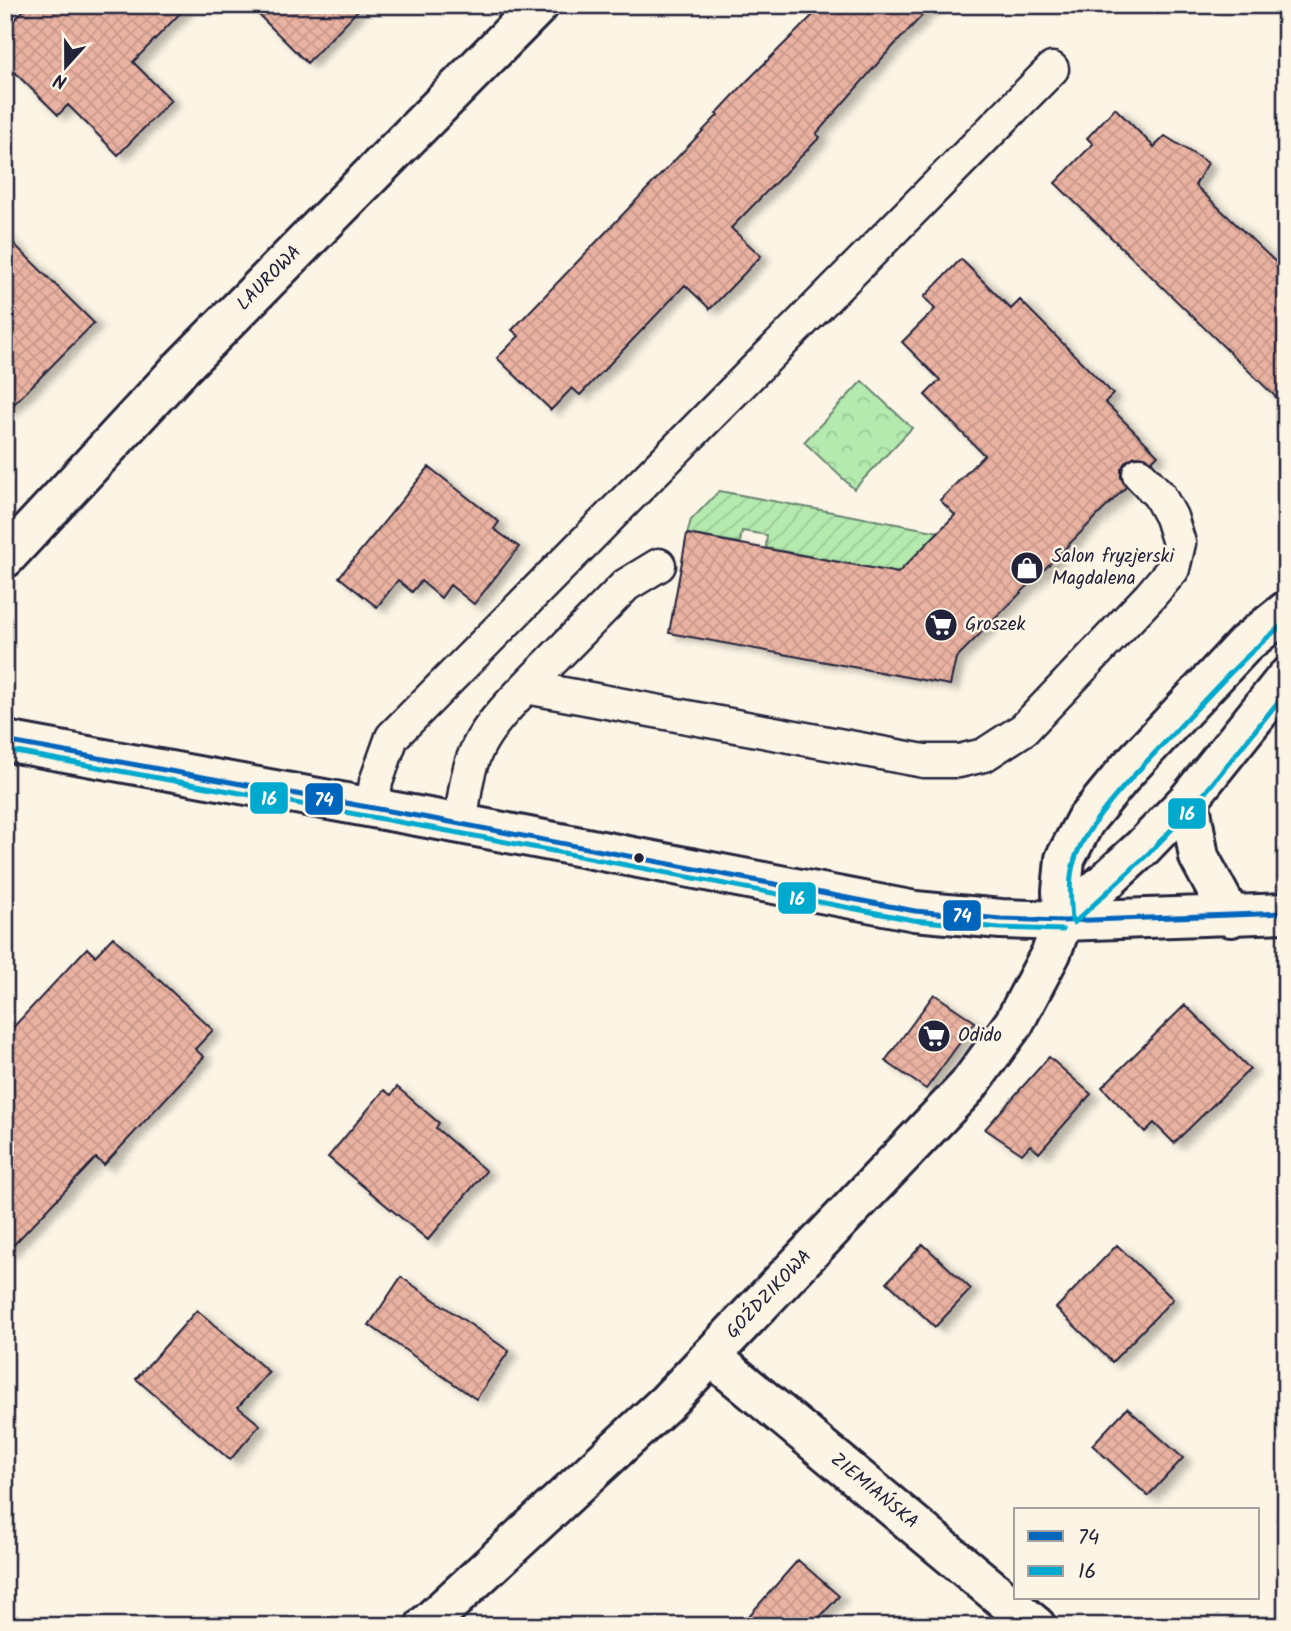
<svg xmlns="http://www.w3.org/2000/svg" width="1291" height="1631" font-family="Kalam,sans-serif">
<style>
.park{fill:url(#park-crowns);stroke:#6b8674;stroke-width:2}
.garden{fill:url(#garden-furrows);stroke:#6b8674;stroke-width:2}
.building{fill:url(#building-cross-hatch);stroke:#22223b;stroke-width:2;filter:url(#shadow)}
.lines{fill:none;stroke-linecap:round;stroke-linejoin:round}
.service-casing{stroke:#22223b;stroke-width:37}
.minor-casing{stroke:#22223b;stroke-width:44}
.tertiary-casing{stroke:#22223b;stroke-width:44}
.service{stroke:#fcf5e5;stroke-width:32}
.minor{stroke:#fcf5e5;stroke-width:38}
.tertiary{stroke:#fcf5e5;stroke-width:38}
.bus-1-casing{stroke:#fcf5e5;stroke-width:10}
.bus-2-casing{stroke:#fcf5e5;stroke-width:10}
.bus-1{stroke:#0065bd;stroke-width:5}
.bus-2{stroke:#00a9ce;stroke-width:5}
.bus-dot{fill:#22223b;stroke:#fcf5e5;stroke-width:2.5}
.labels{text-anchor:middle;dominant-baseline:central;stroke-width:5;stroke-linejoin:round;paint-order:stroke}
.street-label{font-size:19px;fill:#22223b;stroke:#fcf5e5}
.poi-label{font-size:19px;fill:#22223b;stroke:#fcf5e5;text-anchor:start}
.line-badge{stroke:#fcf5e5;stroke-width:2.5}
.badge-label{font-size:19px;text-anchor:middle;font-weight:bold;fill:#fff}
</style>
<defs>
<pattern id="park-crowns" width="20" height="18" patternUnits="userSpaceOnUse" patternTransform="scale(1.75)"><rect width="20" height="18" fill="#b4eaad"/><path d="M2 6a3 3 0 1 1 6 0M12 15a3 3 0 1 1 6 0" fill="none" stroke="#9ac896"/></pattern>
<pattern id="garden-furrows" width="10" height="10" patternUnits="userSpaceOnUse" patternTransform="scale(1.75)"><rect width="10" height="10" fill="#b4eaad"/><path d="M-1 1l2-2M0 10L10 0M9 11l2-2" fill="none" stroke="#9ac896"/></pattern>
<pattern id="building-cross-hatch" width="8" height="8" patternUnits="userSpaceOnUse" patternTransform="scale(1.75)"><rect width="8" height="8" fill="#eab2a1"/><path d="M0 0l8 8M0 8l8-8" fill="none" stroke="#c8998c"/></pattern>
<filter id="shadow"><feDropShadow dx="8" dy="4.5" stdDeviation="3.5" flood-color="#0004"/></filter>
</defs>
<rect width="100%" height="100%" fill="#fcf5e5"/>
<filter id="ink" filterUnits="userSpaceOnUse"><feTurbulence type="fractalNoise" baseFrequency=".0143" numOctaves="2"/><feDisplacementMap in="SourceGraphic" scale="14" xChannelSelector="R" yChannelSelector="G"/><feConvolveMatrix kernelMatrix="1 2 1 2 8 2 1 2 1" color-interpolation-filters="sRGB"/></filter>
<g filter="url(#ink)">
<path class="park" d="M862,381l50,47 -58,61 -50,-47z"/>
<path class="garden" d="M719,491l220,41 -41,41 -132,-25 1,-13 -25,-4 -2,12 -53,-9 4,-14z"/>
<path class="building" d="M29,5h159l-55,57 38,38 -53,55 -50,-50 -10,10 -53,-52v-34z
M249,5h114l-56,58z
M823,5h109l-46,49 -70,80 4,3 -89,91 30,28 -51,53 -25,-24 -105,110 -8,-7 -21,22 -54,-52 22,-22 -7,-6 206,-215 -2,-1 30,-32z
M1115,108l39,39 11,-11 43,27 -13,22 91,87v135l-231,-224 38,-39 -6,-6z
M5,235l89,88 -89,90z
M961,259l50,50 9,-9 93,94 -8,8 53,53 -6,6 -7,-4 -10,-1 -9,5 -5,8v9l5,9 -170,171 -6,27 -281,-52 18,-99 211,39 57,-58 -15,-15 44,-45 -59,-60 15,-15 -38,-38 33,-33 -11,-12z
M429,467l70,55 -5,7 25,18 -45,57 -24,-19 -9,13 -20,-17 -9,11 -14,-12 -21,27 -38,-30z
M113,937l100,93 -18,19 9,8 -72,78 -28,30 -8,-7 -91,96v-218l82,-88 8,8z
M934,994l41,28 -49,67 -41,-28z
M1185,1005l65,64 -76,74 -20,-20 -9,9 -43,-45z
M1049,1057l42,37 -52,59 -9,-8 -8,9 -37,-25z
M397,1087l42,36 -3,5 50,43 -58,69 -100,-83 56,-67 7,5z
M923,1244l48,45 -36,38 -48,-45z
M1117,1245l56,54 -61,63 -56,-54z
M401,1277l108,74 -33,48 -107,-74z
M197,1310l72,62 -31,35 22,18 -30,35 -94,-81z
M1127,1408l56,50 -35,38 -56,-51z
M798,1560l41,36 -27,30h-72z"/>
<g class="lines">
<defs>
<path id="service" d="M526,687l100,-102 33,-20
M372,808l4,-26 16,-45 660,-668
M461,824c7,-72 16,-86 65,-137l398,74h35l25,-6 40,-26 126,-133 23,-27 6,-26 -8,-26 -12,-22 -20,-21"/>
<g id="minor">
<path id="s1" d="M5,558l176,-190 358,-363"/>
<path id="s2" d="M711,1356l325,270"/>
<path id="s3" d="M425,1626l241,-223 302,-317 46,-63 37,-70 12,-32"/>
</g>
<path id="tertiary" d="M5,741l456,83 454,87 86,8 62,2 223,-8
M1189,799l10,58 32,60
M1063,921l-1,-30 3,-32 20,-38 42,-51 118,-126 41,-33
M1063,921l80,-74 46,-48 97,-121"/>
</defs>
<use href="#service" class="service-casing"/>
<use href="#minor" class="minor-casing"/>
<use href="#tertiary" class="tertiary-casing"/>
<use href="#service" class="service"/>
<use href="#minor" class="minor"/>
<use href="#tertiary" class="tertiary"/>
<defs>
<path id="bus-1" d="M5,741l456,83 454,87 86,8 62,2 223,-8"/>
<path id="bus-2" d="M5,750l454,83 454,87 87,8 63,2
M1072,921c-1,-19 -4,-41 2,-59 10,-38 66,-93 94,-123 38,-40 74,-82 118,-117
M1074,923l75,-70 46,-48 91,-113"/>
</defs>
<use href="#bus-1" class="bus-1-casing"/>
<use href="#bus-2" class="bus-2-casing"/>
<use href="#bus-1" class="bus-1"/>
<use href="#bus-2" class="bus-2"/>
</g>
</g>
<defs>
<symbol id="shop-disc" viewBox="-11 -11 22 22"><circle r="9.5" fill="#22223b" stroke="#fcf5e5"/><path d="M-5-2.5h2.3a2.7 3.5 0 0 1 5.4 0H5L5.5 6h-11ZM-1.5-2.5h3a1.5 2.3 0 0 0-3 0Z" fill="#fff"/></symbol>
<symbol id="supermarket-disc" viewBox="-11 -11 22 22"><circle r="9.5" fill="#22223b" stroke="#fcf5e5"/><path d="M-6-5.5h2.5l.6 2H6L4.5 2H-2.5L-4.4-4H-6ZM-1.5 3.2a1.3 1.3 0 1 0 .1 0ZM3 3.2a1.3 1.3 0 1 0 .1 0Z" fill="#fff"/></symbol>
</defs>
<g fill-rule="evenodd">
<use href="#shop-disc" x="1008" y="549" width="38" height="38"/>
<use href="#supermarket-disc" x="922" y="606" width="38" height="38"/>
<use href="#supermarket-disc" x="915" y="1017" width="38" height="38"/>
</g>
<circle class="bus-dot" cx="639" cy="858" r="6"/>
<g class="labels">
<g class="street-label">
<text stroke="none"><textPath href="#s1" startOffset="385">LAUROWA</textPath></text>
<text stroke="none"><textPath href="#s3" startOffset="478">GOŹDZIKOWA</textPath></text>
<text stroke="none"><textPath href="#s2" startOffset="212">ZIEMIAŃSKA</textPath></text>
</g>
<g class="poi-label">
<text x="1052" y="557">Salon fryzjerski<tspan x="1052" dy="22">Magdalena</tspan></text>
<text x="965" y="625">Groszek</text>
<text x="958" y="1036">Odido</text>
</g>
</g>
<g class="line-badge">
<rect x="249" y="781" width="40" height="34" rx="7" fill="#00a9ce"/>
<rect x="304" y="782" width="40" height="34" rx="7" fill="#0065bd"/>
<rect x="1167" y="797" width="40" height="33" rx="7" fill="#00a9ce"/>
<rect x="777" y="881" width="40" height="34" rx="7" fill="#00a9ce"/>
<rect x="942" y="899" width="40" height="33" rx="7" fill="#0065bd"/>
</g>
<g class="badge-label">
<text x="269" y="805">16</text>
<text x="324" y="806">74</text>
<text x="1187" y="820">16</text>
<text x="797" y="905">16</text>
<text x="962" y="922">74</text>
</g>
<rect width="1291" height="1631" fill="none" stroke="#fcf5e5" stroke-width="28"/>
<rect x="14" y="14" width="1263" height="1603" fill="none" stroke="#22223b" stroke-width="2.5" filter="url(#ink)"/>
<rect x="1014" y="1508" width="245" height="91" fill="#fcf5e5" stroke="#a5a1a1" stroke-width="2"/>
<rect x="1028" y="1531" width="35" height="10" fill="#0065bd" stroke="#a5a1a1" stroke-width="2"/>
<text x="1078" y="1544" font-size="21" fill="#22223b">74</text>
<rect x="1028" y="1566" width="35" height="10" fill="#00a9ce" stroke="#a5a1a1" stroke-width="2"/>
<text x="1078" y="1578" font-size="21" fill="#22223b">16</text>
<g transform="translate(66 66) rotate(201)" stroke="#fcf5e5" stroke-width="5" paint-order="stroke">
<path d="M0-5L12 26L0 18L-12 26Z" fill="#22223b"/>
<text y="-10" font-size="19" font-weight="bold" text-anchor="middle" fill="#22223b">N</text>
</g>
</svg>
